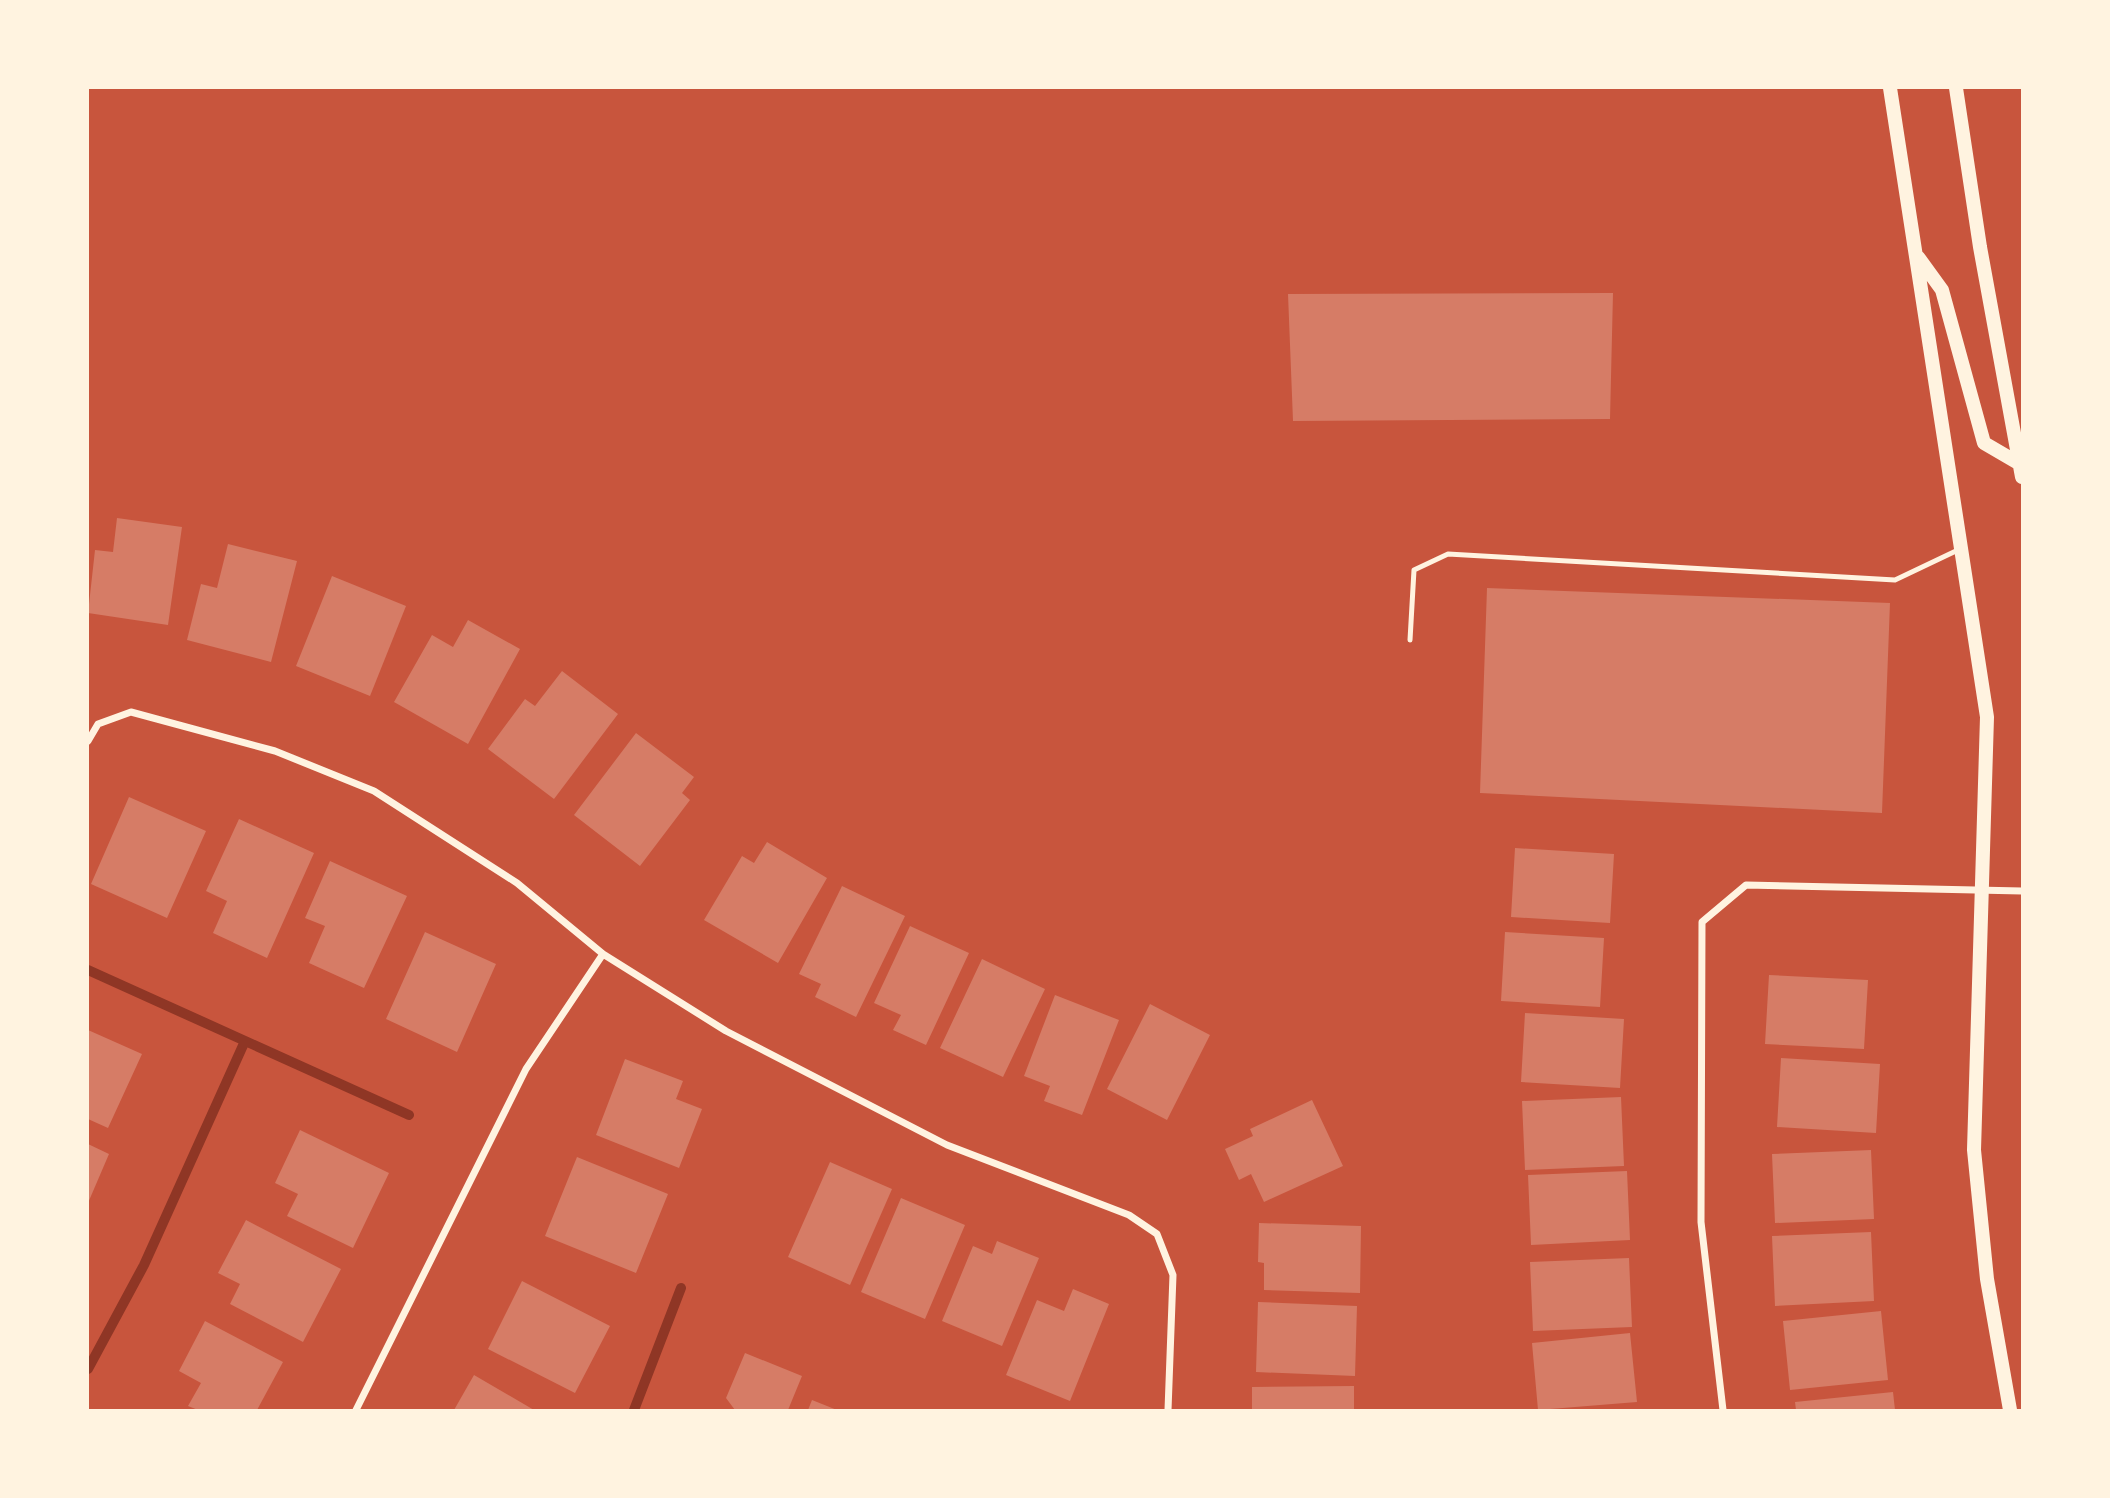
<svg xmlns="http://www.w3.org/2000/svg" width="2110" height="1498" font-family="Literata,serif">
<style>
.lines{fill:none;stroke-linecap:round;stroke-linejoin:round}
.stream{stroke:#8f3625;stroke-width:10}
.building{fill:#d67c66}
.service{stroke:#fff3e0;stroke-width:5}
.minor{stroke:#fff3e0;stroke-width:7}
.secondary{stroke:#fff3e0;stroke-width:14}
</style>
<rect width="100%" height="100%" fill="#c8553d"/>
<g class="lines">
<path class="stream" d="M88,970l321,145
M88,1369l56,-104 101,-224
M634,1410l47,-122"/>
</g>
<path class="building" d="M1613,293l-3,126 -317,2 -5,-127z
M117,518l65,9 -14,98 -80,-12 7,-63 18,2z
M228,544l69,17 -26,101 -84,-22 14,-56 16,4z
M332,576l74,30 -36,90 -74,-30z
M1487,588l403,15 -8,210 -402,-20z
M468,620l52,29 -52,95 -74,-42 38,-67 21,12z
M562,671l56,43 -64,85 -66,-50 37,-50 10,7z
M636,733l58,44 -12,16 8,7 -50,66 -66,-51z
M129,797l77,34 -39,87 -76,-34z
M239,819l75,34 -47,105 -54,-25 14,-32 -21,-10z
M767,842l60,36 -49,85 -74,-43 38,-64 12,7z
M1515,848l99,6 -4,69 -99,-6z
M330,861l77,35 -43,92 -55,-25 16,-37 -20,-8z
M842,886l63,30 -49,101 -41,-20 6,-13 -22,-10z
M910,926l59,27 -43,92 -33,-15 8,-15 -27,-12z
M425,932l71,32 -39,88 -71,-33z
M1505,932l99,6 -4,69 -99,-6z
M982,959l63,30 -42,88 -63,-29z
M1769,975l99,5 -4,69 -99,-5z
M1055,995l64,25 -37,95 -38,-14 6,-15 -26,-10z
M1150,1004l60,31 -43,85 -60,-31z
M1525,1013l99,6 -4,69 -99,-6z
M88,1030l54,24 -34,74 -20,-9z
M1781,1058l99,6 -4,69 -99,-6z
M625,1059l58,22 -7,18 26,10 -23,59 -83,-33z
M1621,1097l3,69 -99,4 -3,-69z
M1312,1100l31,66 -79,36 -13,-28 -12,6 -14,-31 28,-13 -3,-7z
M300,1130l89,43 -36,75 -66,-32 11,-22 -23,-11z
M88,1144l21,10 -21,49z
M1871,1150l3,69 -99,4 -3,-69z
M577,1157l91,37 -32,79 -91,-37z
M830,1162l62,27 -42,96 -62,-28z
M1627,1171l3,69 -99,5 -3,-70z
M901,1198l64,27 -40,94 -64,-27z
M246,1220l95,49 -38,73 -73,-38 10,-20 -22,-11z
M1259,1223l102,3 -1,67 -96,-3v-27l-6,-1z
M1871,1232l3,69 -99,5 -3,-70z
M997,1241l42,17 -37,88 -60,-25 31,-75 19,8z
M1629,1258l3,69 -99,4 -3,-69z
M522,1281l88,45 -35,67 -87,-44z
M1073,1289l36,15 -39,97 -64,-26 31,-75 27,11z
M1258,1302l99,4 -2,70 -99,-4z
M1881,1311l7,69 -98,10 -7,-69z
M205,1321l78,41 -26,48h-59l-10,-4 13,-23 -22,-12z
M1630,1333l7,69 -99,8 -6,-67z
M745,1353l57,23 -14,34h-53l-9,-12z
M474,1375l60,35h-80z
M1354,1386v24h-102v-23z
M1893,1392l2,18h-99l-1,-8z
M812,1400l25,10h-29z"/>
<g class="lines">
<path class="service" d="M1410,640l4,-70 34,-16 447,26 63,-30"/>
<path class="minor" d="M88,741l10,-17 33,-12 144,39 99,40 143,92 86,71 123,77 221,114 182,70 28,19 16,41 -5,135
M356,1410l170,-341 77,-115
M1723,1410l-22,-188 1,-300 44,-37 276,6"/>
<path class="secondary" d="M1890,88l97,629 -13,433 13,129 23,131
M1956,88l24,159 42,230
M1918,257l24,33 42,153 36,21"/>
</g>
<rect width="2110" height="1498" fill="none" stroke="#fff3e0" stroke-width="178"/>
</svg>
